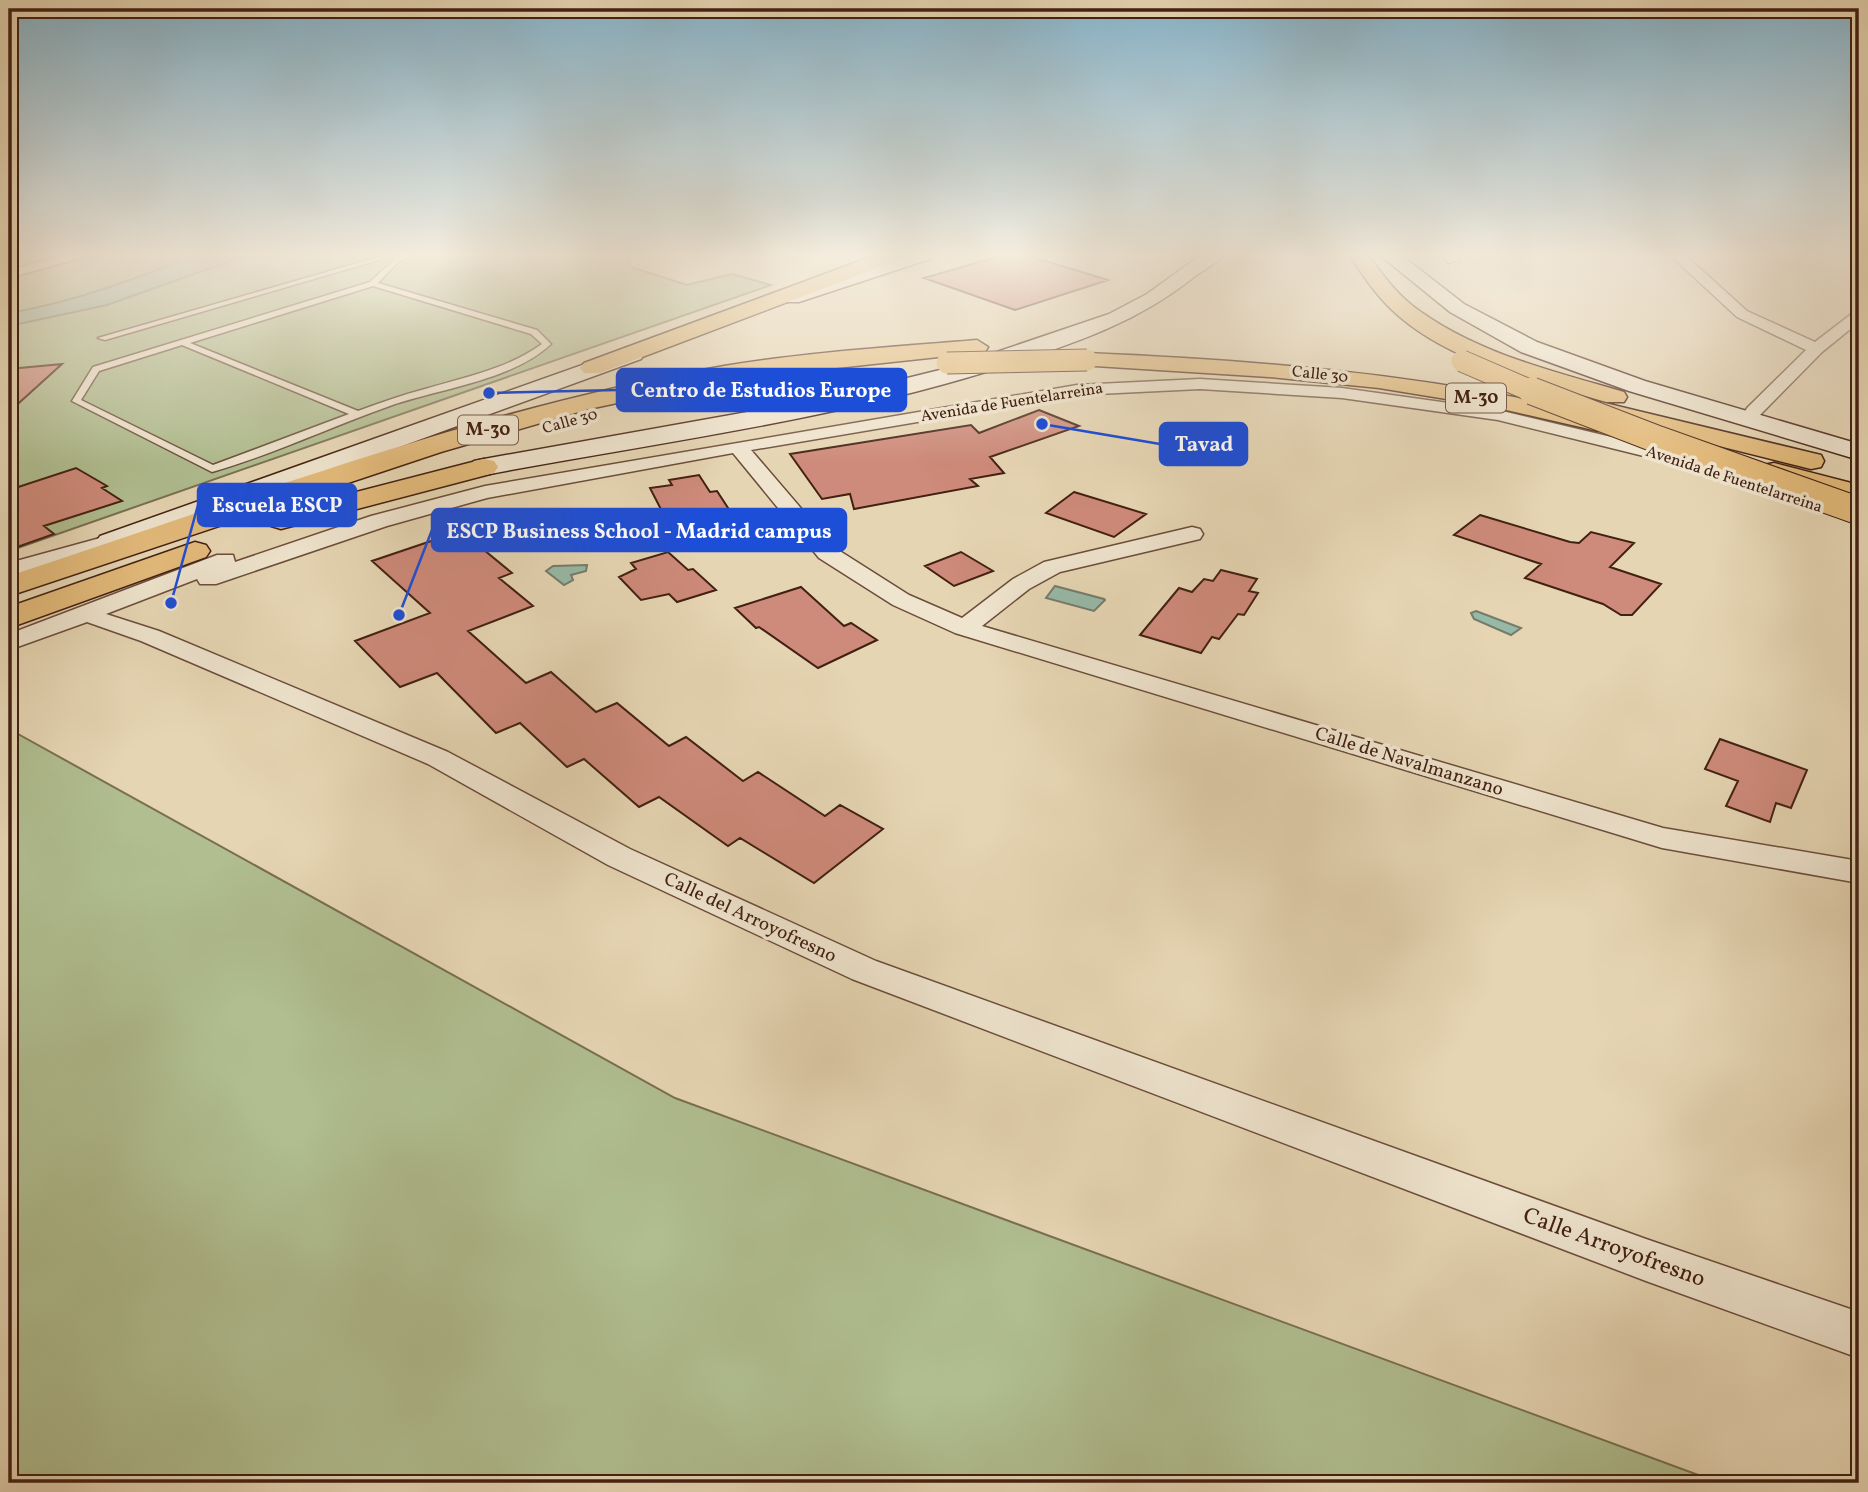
<svg xmlns="http://www.w3.org/2000/svg" width="1868" height="1492" font-family="Vollkorn,serif">
<style>
.green{fill:#b0be90;stroke:#796f51;stroke-width:2}
.water{fill:#97b9a7;stroke:#757c6b;stroke-width:2}
.building{fill:#ce8a7a;stroke:#422012;stroke-width:2}
.lines{fill:none;stroke-linecap:round;stroke-linejoin:round}
.lane-casing{stroke:#6b4d3a;stroke-width:3}
.street-casing{stroke:#6b4d3a;stroke-width:3}
.secondary-casing{stroke:#422012;stroke-width:3}
.highway-casing{stroke:#422012;stroke-width:3}
.lane{fill:#efe4ce;fill-rule:evenodd}
.street{fill:#efe4ce;fill-rule:evenodd}
.secondary{fill:#efe4ce;fill-rule:evenodd}
.highway{fill:#e3ba7a;fill-rule:evenodd}
.highway-bridge-far1-casing{stroke:#422012;stroke-width:23;stroke-linecap:butt}
.highway-bridge-casing{stroke:#422012;stroke-width:29;stroke-linecap:butt}
.highway-bridge-far1{stroke:#e3ba7a;stroke-width:21}
.highway-bridge{stroke:#e3ba7a;stroke-width:27}
.labels{text-anchor:middle;dominant-baseline:central;stroke-width:7;stroke-linejoin:round;paint-order:stroke}
.far-street-label{font-size:16px;fill:#422012;stroke:#efe4ce}
.shield{fill:#efe4ce;stroke:#765b4a;stroke-width:2}
.shield-label{font-size:18px;font-weight:bold;fill:#422012}
.street-label{font-size:19px;fill:#422012;stroke:#efe4ce}
.near-street-label{font-size:23px;fill:#422012;stroke:#efe4ce}
.leader{fill:none;stroke:#1d4ed8;stroke-width:2.5}
.callout-dot{fill:#1d4ed8;stroke:#efe4ce;stroke-width:2.5}
.callout{fill:#1d4ed8;stroke:#1d4ed8;stroke-width:2.5}
.callout-label{font-size:21px;text-anchor:middle;font-weight:bold;fill:#fff}
</style>
<rect width="100%" height="100%" fill="#e6d5b3"/>
<filter id="stains"><feTurbulence type="fractalNoise" baseFrequency=".00286" numOctaves="4"/><feColorMatrix values="0 0 0 0 .2 0 0 0 0 .09 0 0 0 0 .02 0 0 0 .5 -.17"/></filter>
<radialGradient id="worn" r=".72"><stop offset=".6" stop-color="#630" stop-opacity="0"/><stop offset="1" stop-color="#630" stop-opacity=".3"/></radialGradient>
<path class="green" d="M95,255h531l5,12 56,18 45,-11 39,11 -762,266v-273z
M9,729l666,369 1045,385h-1711z"/>
<path class="water" d="M196,255h51l-140,50 -98,21v-13c65,-11 126,-34 187,-58z
M587,565l-1,6 -15,4 2,5 -9,5 -18,-14 7,-5z
M1055,586l49,13 1,1 -11,11 -48,-13z
M1476,611l45,17 -10,7 -37,-16 -3,-6z"/>
<path class="building" d="M1003,255h23l82,25 -93,30 -91,-32z
M62,364l-53,48v-43z
M1039,410l40,16 -89,31 14,16 -34,6 8,7 -124,23 -4,-15 -28,5 -32,-45 181,-29 8,8z
M76,468l31,18 -5,2 20,13 -78,25 10,8 -45,16v-60z
M699,475l11,17 7,-1 15,23 -63,11 -19,-37 22,-3 -3,-5z
M1074,492l72,22 -32,23 -68,-24z
M1480,515l90,27 9,1 12,-11 43,11 -24,24 51,17 -29,31h-11l-18,-11 -78,-26 16,-14 -87,-29z
M461,531l51,42 -13,5 34,28 -65,25 58,52 25,-11 45,40 21,-9 52,43 17,-9 57,44 15,-9 67,44 15,-11 43,24 -69,54 -74,-45 -12,8 -69,-49 -20,10 -55,-48 -17,8 -47,-44 -24,10 -59,-60 -37,14 -45,-46 75,-28 -58,-52z
M668,552l20,18 5,-1 23,21 -39,12 -8,-8 -28,6 -22,-23 17,-8 -5,-6z
M961,552l32,19 -39,15 -29,-20z
M1221,570l36,9 -8,12 9,2 -14,22 -6,-1 -19,25 -7,-2 -11,16 -61,-18 39,-47 13,4 12,-13 9,2z
M801,587l43,39 7,-3 26,17 -59,28 -59,-41 -3,1 -21,-20z
M1720,739l87,31 -16,38 -15,-5 -6,19 -44,-16 12,-25 -33,-12z"/>
<g class="lines">
<defs>
<path id="lane" d="M385,255h11l-291,85 -7,-2z
M405,255h9l-16,7 -20,21 159,47 14,14c-39,37 -114,45 -164,63 -57,20 -115,48 -175,65l-140,-71 21,-34 277,-85 24,-22zM373,286l158,48 11,10c-35,25 -76,33 -117,45 -23,6 -45,14 -67,22l-168,-68zM182,345l167,69 -136,51 -132,-65 18,-29z"/>
<path id="street" d="M66,255h23l-80,23v-8z
M1443,255h14l3,5 -12,3z
M1670,255h15l62,56 68,31 39,-30 5,-2v12l-37,30 -62,63h-12l-3,-4 3,-4 58,-57 -69,-33z
M1200,379l142,9 156,22 189,45 3,4 -10,6 -182,-45 -156,-22 -142,-9 -123,6 -326,55 84,98 74,47 53,23 51,-39 31,-17 148,-35 8,2 3,5 -3,5 -140,33 -31,17 -47,37 681,202 196,33v22l-197,-35 -707,-215 -62,-28 -74,-47 -86,-105 -246,45 -100,28 -171,58h-16l-3,-5 -91,35 53,17 289,121 182,97 246,112 770,278 213,73v46l-213,-77 -794,-302 -244,-114 -180,-101 -287,-123 -54,-19 -78,28v-16l208,-79h16l2,7 136,-46 114,-30 592,-101z
M111,535l8,2 3,5 -3,5 -110,30v-14z"/>
<path id="secondary" d="M904,255h28l-2,4 -131,43h-14l-3,-4 3,-4z
M1201,255h22c-7,9 -20,15 -29,22 -58,46 -117,65 -186,88 -170,55 -349,77 -524,110l-10,-2 -4,-6 4,-6 10,-2 342,-61 126,-31 157,-53 38,-20z
M1380,255h21l63,49 73,38 108,39 214,63v16l-230,-69 -108,-39 -71,-40z
M633,347l8,2 3,5 -3,5 -519,189 -11,3 -11,-3 -4,-6 4,-6z"/>
<path id="highway" d="M876,255h27l-2,4 -301,114h-16l-4,-5 4,-5z
M1349,255h19c14,19 28,38 46,52 61,46 138,64 210,85l3,5 -3,5h-18c-71,-21 -158,-39 -214,-92 -17,-16 -30,-36 -43,-55z
M977,340l11,7 -3,5 -260,28 -136,29 -148,43 -432,144v-20c235,-77 471,-168 715,-210 84,-14 169,-19 253,-26z
M1087,353c164,7 325,20 485,56l-4,-5 3,-5 9,-2 241,58 3,6 -3,6 -10,2 -204,-51 4,5 -4,5 -9,3 -109,-25 -110,-18 -110,-11 -190,-12 -3,-5z
M484,459l10,2 4,6 -4,6 -213,56 -10,-3 -5,-6 5,-6z
M1774,463l85,22v17l-95,-25 -4,-6 4,-6z
M195,542l11,3 4,6 -4,6 -197,71v-21z"/>
</defs>
<use href="#lane" class="lane-casing"/>
<use href="#street" class="street-casing"/>
<use href="#secondary" class="secondary-casing"/>
<use href="#highway" class="highway-casing"/>
<use href="#lane" class="lane"/>
<use href="#street" class="street"/>
<use href="#secondary" class="secondary"/>
<use href="#highway" class="highway"/>
<defs>
<path id="highway-bridge-far1" d="M1462,361l74,32
M947,363l140,-3"/>
<path id="highway-bridge" d="M1532,391l127,49 200,71"/>
</defs>
<use href="#highway-bridge-far1" class="highway-bridge-far1-casing"/>
<use href="#highway-bridge" class="highway-bridge-casing"/>
<use href="#highway-bridge-far1" class="highway-bridge-far1"/>
<use href="#highway-bridge" class="highway-bridge"/>
</g>
<linearGradient id="sky" x2="0" y2="1"><stop stop-color="#87b6ce"/><stop offset="0.55" stop-color="#f4ecdd"/><stop offset="1" stop-color="#f4ecdd" stop-opacity="0"/></linearGradient>
<rect width="1868" height="464" fill="url(#sky)"/>
<g class="labels">
<g class="far-street-label">
<text transform="translate(1320 375) rotate(6)">Calle 30</text>
<text transform="translate(1012 403) rotate(-9)">Avenida de Fuentelarreina</text>
<text transform="translate(570 422) rotate(-16)">Calle 30</text>
<text transform="translate(1734 480) rotate(18)">Avenida de Fuentelarreina</text>
</g>
<g class="shield">
<rect x="1446" y="383.5" width="60" height="29" rx="5"/>
<rect x="458" y="415.5" width="60" height="29" rx="5"/>
</g>
<g class="shield-label">
<text x="1476" y="398">M-30</text>
<text x="488" y="430">M-30</text>
</g>
<g class="street-label">
<text transform="translate(1409 762) rotate(17)">Calle de Navalmanzano</text>
<text transform="translate(750 918) rotate(25)">Calle del Arroyofresno</text>
</g>
<g class="near-street-label">
<text transform="translate(1614 1248) rotate(20)">Calle Arroyofresno</text>
</g>
</g>
<path class="leader" d="M489 393L617 390M1042 424L1160 444M171 603L198 505M399 615L432 530"/>
<g class="callout-dot">
<circle cx="489" cy="393" r="7"/>
<circle cx="1042" cy="424" r="7"/>
<circle cx="171" cy="603" r="7"/>
<circle cx="399" cy="615" r="7"/>
</g>
<g class="callout">
<rect x="617" y="369" width="289" height="42" rx="7"/>
<rect x="1160" y="423" width="87" height="42" rx="7"/>
<rect x="198" y="484" width="158" height="42" rx="7"/>
<rect x="432" y="509" width="414" height="42" rx="7"/>
</g>
<g class="callout-label">
<text x="761" y="397">Centro de Estudios Europe</text>
<text x="1204" y="451">Tavad</text>
<text x="277" y="512">Escuela ESCP</text>
<text x="639" y="538">ESCP Business School - Madrid campus</text>
</g>
<rect width="1868" height="1492" fill="none" stroke="#e6d5b3" stroke-width="35"/>
<rect x="10" y="10" width="1847" height="1471" fill="none" stroke="#422012" stroke-width="3.5"/>
<rect x="18" y="18" width="1833" height="1457" fill="none" stroke="#422012" stroke-width="2"/>
<rect width="100%" height="100%" filter="url(#stains)"/>
<rect width="100%" height="100%" fill="url(#worn)"/>
</svg>
